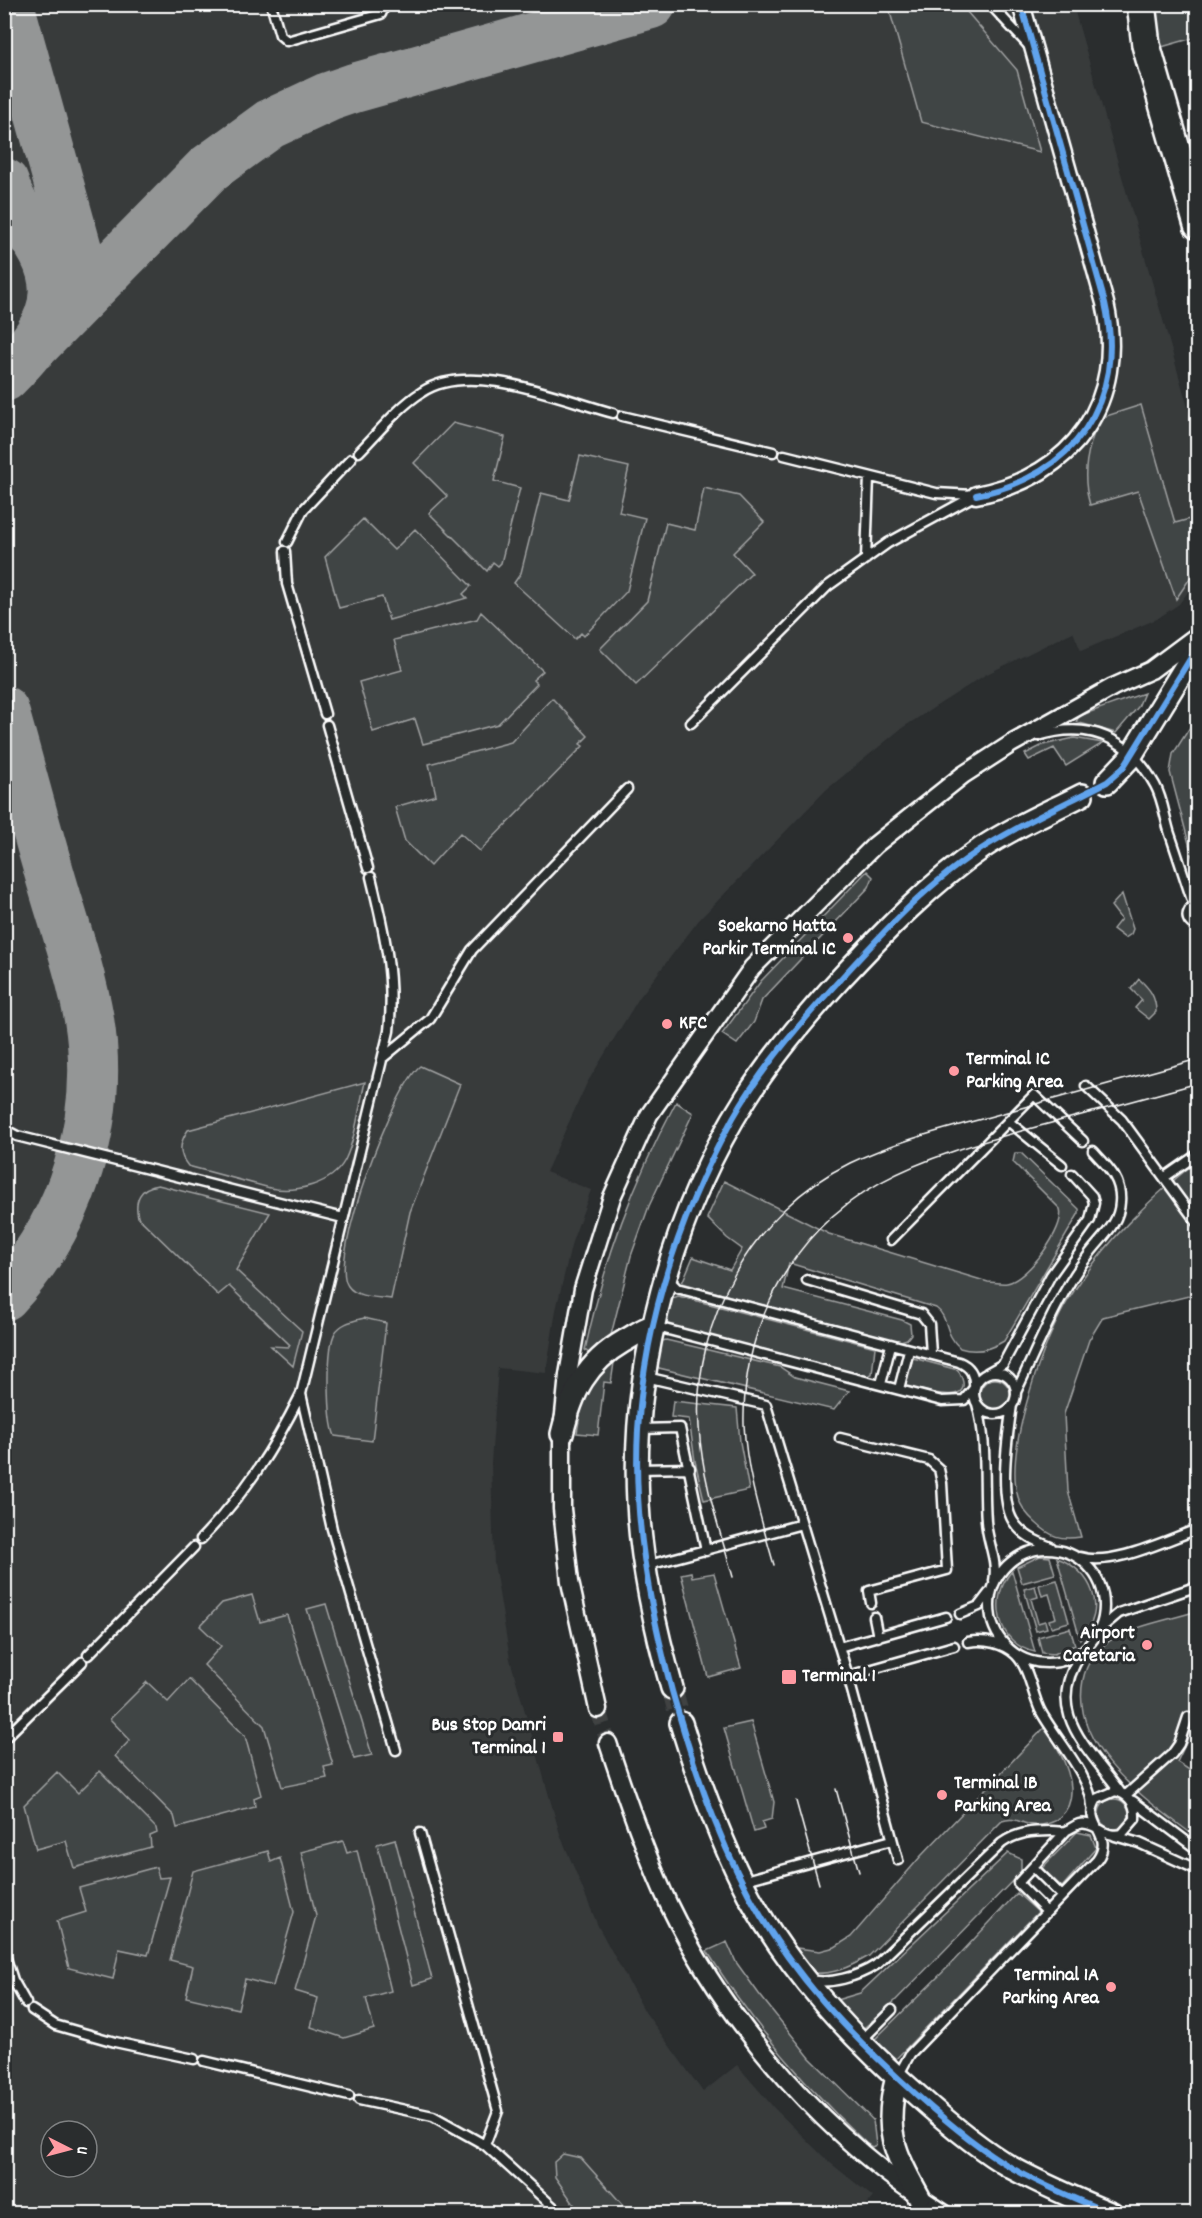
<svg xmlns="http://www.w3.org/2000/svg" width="1202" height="2218" font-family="Dekko,sans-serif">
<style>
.built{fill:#373a3b;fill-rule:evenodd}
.green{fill:#414445;stroke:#a0a2a2;stroke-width:1.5}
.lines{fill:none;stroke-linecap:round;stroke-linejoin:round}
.taxiway{stroke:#949696;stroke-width:50}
.minor-tunnel{stroke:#3f4243;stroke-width:16;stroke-dasharray:16 8;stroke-linecap:butt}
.tertiary-tunnel{stroke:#3f4243;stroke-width:21;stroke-dasharray:21 10;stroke-linecap:butt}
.service-casing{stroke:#fff;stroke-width:13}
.minor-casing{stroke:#fff;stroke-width:21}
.tertiary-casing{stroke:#fff;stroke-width:26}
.primary-casing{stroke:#fff;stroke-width:32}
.service{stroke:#2a2d2e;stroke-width:8}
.minor{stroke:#2a2d2e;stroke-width:16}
.tertiary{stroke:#2a2d2e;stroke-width:21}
.primary{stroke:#2a2d2e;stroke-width:27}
.tram{stroke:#fff;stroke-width:1.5}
.cycleway-casing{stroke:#2a2d2e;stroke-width:10}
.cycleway{stroke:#60a3ed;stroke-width:6}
.poi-dot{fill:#ff9aa2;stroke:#2a2d2e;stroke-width:2}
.labels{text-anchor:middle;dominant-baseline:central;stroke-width:6;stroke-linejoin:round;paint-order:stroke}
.poi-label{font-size:20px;font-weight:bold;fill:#fff;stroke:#2a2d2e;text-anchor:end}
</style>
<rect width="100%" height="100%" fill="#2a2d2e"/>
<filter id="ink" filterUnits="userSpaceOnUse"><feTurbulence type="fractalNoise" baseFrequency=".0167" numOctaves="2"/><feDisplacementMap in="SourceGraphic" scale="12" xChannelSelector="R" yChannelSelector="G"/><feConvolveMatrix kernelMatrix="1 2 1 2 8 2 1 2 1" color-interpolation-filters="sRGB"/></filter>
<g filter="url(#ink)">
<path class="built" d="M5,5h1068l124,434v141l-18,24 -22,15 -76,32 -8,-19 -88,43 -83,53 -76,62 -127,130 -60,78 -52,85 -41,89 45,18 -19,52 -16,68 -10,63 -48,-5 -7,95 3,100 16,96 50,175 38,92 47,86 58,80 34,-27 38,44 53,52 45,36 -13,17h-855zM51,2131h36v36h-36z"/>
<path class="green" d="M888,5h73l56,65 23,82 -119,-30z
M1153,5h44v32l-39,11z
M1141,405l34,118 22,-6v51l-21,31 -38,-108 -48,14c-9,-31 -3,-57 10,-87z
M453,423l52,14 -11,44 26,7 -19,75 -3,3 -5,-4 -6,9 -58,-58 18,-17 -33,-33z
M580,456l49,11 -10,45 26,6 -18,73 -43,45 -3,-3 -6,6 -61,-56 7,-10 20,-80 28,7z
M704,488l35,8 25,26 -31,31 19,20 -116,112 -36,-36 47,-48 19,-78 29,7z
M363,519l31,31 21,-21 56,57 -8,8 4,4 -78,22 -7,-23 -43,11 -14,-51z
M481,612l62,59 -10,9 4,4 -39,40 -75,20 -8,-25 -42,13 -14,-50 43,-12 -8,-30 83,-21z
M1144,693l-6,14 -22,26 -40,-11 3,-6z
M552,698l36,38 -8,8 3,2 -103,105 -20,-18 -30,33 -25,-25 -10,-34 41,-12 -7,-31 82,-22z
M1197,716v158l-27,-102 3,-18z
M1074,738l29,5 -37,23 -12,-18 -25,12 -4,-6 18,-9z
M867,871l6,6 -4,10 -107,113 -8,22 -17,22 -15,-10 39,-53z
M1122,894l11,35 -2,5 -6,4 -12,-9 8,-10 -10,-13z
M1139,979c11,10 17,18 17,33l-7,7 -14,-11 7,-8 -11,-11z
M420,1066l40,18 -50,128 -19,87c-13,-2 -35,-1 -43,-13 -20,-27 46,-199 72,-220z
M365,1082c-6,25 -9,55 -20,78 -13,25 -50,33 -75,28l-82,-22c-10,-12 -9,-23 0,-36z
M676,1102l17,11 -44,93 -18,50 -21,83 -21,14 -4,-3c20,-92 47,-165 91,-248z
M1015,1153h6l58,56v4l-75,128c-13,8 -29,12 -44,7 -16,-14 -11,-31 -24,-40l-147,-45 -6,26 119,31 8,4 1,10 -4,5 -9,3 -216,-59 11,-26 37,13 12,-21 -15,-11 -20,-20 17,-37 105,53 159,48c5,0 13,2 19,1 20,-3 59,-55 53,-74l-47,-47z
M1197,1161v133l-94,23 -14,23 -25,74 4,77 13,46c-21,3 -30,0 -45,-14 -9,-8 -15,-15 -18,-26 -14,-47 26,-160 52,-200 36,-56 76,-95 127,-136z
M158,1185l112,28 -34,57 66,61 -9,35 -22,-20 18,1 1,-2 -61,-59 -11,9 -80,-78c-4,-17 2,-30 20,-32z
M678,1296l197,51 -3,27 -5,2 -198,-49 -2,-5 6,-24z
M364,1318l22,5 -14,118 -37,-5c-7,-15 -9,-88 0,-103 6,-10 18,-12 29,-15z
M666,1340l114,27 15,10 54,14 -15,19 -175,-42 -3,-6 6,-21z
M615,1356l-4,27 -7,-1 -6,53 -21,-2c6,-40 9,-49 38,-77z
M913,1358l45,12c23,40 -37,20 -53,16z
M980 1394a15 15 0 1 1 30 0a15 15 0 1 1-30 0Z
M673,1401l64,7 3,34 9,48 -45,10 -9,-39 -6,-42 -18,-2z
M1040,1556l10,1 5,17 -33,9 -5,-16z
M1057,1558c35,12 52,52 23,81z
M1012,1571l23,81c-38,-7 -47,-55 -23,-81z
M691,1572l1,5 22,-4 27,95 -33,9 -27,-103z
M1057,1580l12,42 -18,5 -2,-7 7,-2 -7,-24 -7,2 -3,-11z
M1035,1586l3,11 -7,2 7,24 7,-2 2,7 -11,3 -12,-42z
M252,1595l8,27 27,-7 46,150 -9,2 3,11 -45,9 -18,-61 -60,-61 17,-19 -21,-20 22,-23z
M326,1604l46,151 -18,4 -47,-150z
M1197,1611v94l-4,1 -6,35 -10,21 20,13v63c-47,-36 -128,-88 -114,-158 3,-16 13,-31 28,-40 25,-15 58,-20 86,-29z
M1070,1628l5,17 -21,9 -12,-1 -4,-16z
M189,1679l56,57 16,59 -7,3 1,9 -78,21 -3,-12 -59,-60 15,-16 -20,-21 37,-37 21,20z
M751,1722l23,80 -2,17 -10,3 2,7 -10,3 -30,-104z
M1045,1727c15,23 41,67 15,90 -5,6 -19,9 -27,8 -12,-1 -18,-9 -31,-4l-133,135c-21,12 -36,19 -60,17l-20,-26 31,4 15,-4 16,-10 70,-81z
M100,1771l56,57 1,5 -7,3 1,11 -77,21 -8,-27 -30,8 -12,-44 33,-33 21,21z
M1099 1814a15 15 0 1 1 30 0a15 15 0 1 1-30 0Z
M1077,1832l14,3 5,13 -34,39 -20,-19z
M395,1839l37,140 -19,6 -36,-141z
M343,1841l4,12 10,-3 34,141 -25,7 8,31 -30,9 -33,-11 7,-29 -23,-7 21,-75 -15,-64z
M268,1851l3,11 9,-4 14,54 -21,74 -28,-7 -7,30 -52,-12 7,-31 -23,-6 23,-89z
M1008,1853l13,6v13l-126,129 -37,32 -28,-31 30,-9z
M156,1867l3,11 11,-1 -22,78 -29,-6 -6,30 -44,-11 -12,-47 29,-9 -7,-24z
M1017,1893l21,19 -148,153 -22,-19 81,-80z
M727,1942l9,20 23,32 51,64 63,62 3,25 -4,2 -5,-3c-62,-58 -115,-120 -160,-193z
M563,2154l18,4 49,55h-50l-25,-36 -1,-15z"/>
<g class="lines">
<path class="taxiway" d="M9,4l68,245
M4,183c7,23 21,40 34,60 35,55 6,94 -34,134
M34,346l174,-177 62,-45 58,-27 26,-9 297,-84
M4,711c15,52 28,103 43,154 14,51 33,102 42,154 16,99 -16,204 -85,277"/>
<path class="minor-tunnel" d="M598,1709l10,34"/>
<path class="tertiary-tunnel" d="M672,1688l9,35"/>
<defs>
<path id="service" d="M271,4l9,31 7,6 94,-27 4,-10
M990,4l39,42
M622,416l151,36
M359,452c19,-19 39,-45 63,-60 48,-32 139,7 191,21
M784,455l152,38 37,2
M287,542l16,-32 48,-51
M285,551l2,33 38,130
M866,559l3,-82
M691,723l137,-137 60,-43 88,-48
M327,725l41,143
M1038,736c52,-16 91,2 117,49 8,14 10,34 15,49 9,26 17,52 26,78
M384,1057l46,-38 42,-69 155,-161
M1086,1086l36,34 76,104
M1008,1121l54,44
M4,1129l13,7 326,82
M1165,1177l33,-23
M891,1240l143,-145 49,46
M807,1280l114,34 8,10 2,30
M653,1326l289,75 22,-1 10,-12c1,-13 -3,-21 -15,-26l-282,-74 -8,-8
M974 1393a21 21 0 1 1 42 0a21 21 0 1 1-42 0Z
M987,1373l16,-9 48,-89 39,-55 4,-17 -2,-7 -20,-22
M646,1377l120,28 82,271 50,184
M881,1384l10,-39
M899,1389l10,-39
M1016,1392c23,-47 42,-98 74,-139 13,-17 29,-29 30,-51 2,-23 -13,-36 -27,-51
M301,1394l31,135 64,221
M977,1404c11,39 6,77 9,117 1,21 12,39 8,60
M1012,1405c-4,28 -14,91 1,116 9,14 22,20 38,26
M639,1429l41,-1 26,123
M840,1438l89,22 10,9 3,14 5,87 -78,21 2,12
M638,1469l52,-1
M201,1539c45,-47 71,-87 100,-145l88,-363c6,-54 -5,-101 -18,-154
M990 1606a57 57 0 1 1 114 0a57 57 0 1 1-114 0Z
M1080,1557c33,10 86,-17 118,-28
M645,1566l157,-42
M960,1614l19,-8 10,-13
M874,1617l4,20
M1100,1629l19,-16 79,-27
M968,1642c16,-3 36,1 48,13 13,13 16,38 24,55 14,27 52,67 52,97
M839,1647l107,-30
M1082,1653c-40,58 5,93 39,140
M88,1655l106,-108
M848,1676l106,-30
M4,1739l78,-77
M1126,1795l46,-41 7,-10 9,-27
M1133,1801l65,49
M420,1833l78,278 -13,34
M1115,1836l24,7 59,27
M1033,1867l29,29
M742,1881l150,-41
M1047,1912l-29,-29 48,-52
M4,1952l9,28 13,23
M809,1979c19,7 50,-3 67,-14l126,-122c16,-11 30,-12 49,-12 4,0 11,1 14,0 9,-3 11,-9 22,-7 14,3 19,14 35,10l13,-15c1,-15 -6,-25 -20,-28l-18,8c-17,26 19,34 0,61l-187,194 -12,22
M32,2010l23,15 60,17 79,17
M862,2040l30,-30
M204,2061l145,35
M359,2100l74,16 52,29 76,69"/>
<path id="minor" d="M976,495c98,-18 151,-95 129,-192l-84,-299
M598,1709l-28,-127 -8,-73v-75l6,-59 15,-86 29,-92 37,-82 103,-147 123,-123 88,-70 48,-31 102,-57 38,-17 47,-35
M608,1743c18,55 37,110 61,162 60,124 160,236 276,309"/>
<path id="tertiary" d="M1107,782l22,-23 69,-113
M562,1434c10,-42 24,-71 62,-93 10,-5 18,-12 29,-15
M672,1688c-17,-60 -31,-122 -34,-185 -7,-138 34,-289 108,-405 28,-44 62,-84 97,-122 43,-46 87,-92 139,-128 31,-21 67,-36 100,-53
M681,1723c18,59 39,117 68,173 43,78 103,142 169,200 29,26 61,53 94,72 32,17 66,32 100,46
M897,2077c-14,52 -3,75 22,120"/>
<path id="primary" d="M1141,4l5,41 52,180
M1197,916l1,-2"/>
</defs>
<use href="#service" class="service-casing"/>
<use href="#minor" class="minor-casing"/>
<use href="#tertiary" class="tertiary-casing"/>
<use href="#primary" class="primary-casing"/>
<use href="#service" class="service"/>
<use href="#minor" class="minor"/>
<use href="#tertiary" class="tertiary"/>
<use href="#primary" class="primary"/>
<path class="tram" d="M774,1565c-13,-46 -28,-93 -30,-141 -1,-42 8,-86 26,-123 55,-116 152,-143 266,-174 54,-14 108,-29 162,-44
M733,1577c-14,-49 -31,-98 -34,-150 -7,-107 54,-217 151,-264 52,-25 109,-37 164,-53 61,-17 122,-34 184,-51
M836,1789l23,83
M796,1801l23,83"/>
<defs>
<path id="cycleway" d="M976,495c98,-18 151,-95 129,-192l-84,-299
M1112,2214c-34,-14 -68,-28 -100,-46 -34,-20 -65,-46 -94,-72 -66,-59 -127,-122 -169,-201 -35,-65 -57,-134 -77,-204 -23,-86 -39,-173 -34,-261 7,-110 42,-216 95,-312 30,-53 71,-99 112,-144 42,-46 87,-95 141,-128 38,-24 81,-43 121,-64l16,-14 75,-122"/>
</defs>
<use href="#cycleway" class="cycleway-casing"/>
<use href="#cycleway" class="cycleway"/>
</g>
</g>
<g class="poi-dot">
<circle cx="848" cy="938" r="6"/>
<circle cx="667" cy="1024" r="6"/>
<circle cx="954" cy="1071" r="6"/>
<circle cx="1147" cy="1645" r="6"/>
<rect x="781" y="1669" width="16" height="16" rx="3"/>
<rect x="552" y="1731" width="12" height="12" rx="3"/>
<circle cx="942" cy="1795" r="6"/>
<circle cx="1111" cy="1987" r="6"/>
</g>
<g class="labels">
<g class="poi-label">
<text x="836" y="927">Soekarno Hatta<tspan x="836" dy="23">Parkir Terminal 1C</tspan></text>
<text x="679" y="1024" text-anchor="start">KFC</text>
<text x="966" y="1060" text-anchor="start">Terminal 1C<tspan x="966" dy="23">Parking Area</tspan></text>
<text x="1135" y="1634">Airport<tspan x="1135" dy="23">Cafetaria</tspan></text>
<text x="802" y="1677" text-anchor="start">Terminal 1</text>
<text x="546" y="1726">Bus Stop Damri<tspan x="546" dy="23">Terminal 1</tspan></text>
<text x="954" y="1784" text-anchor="start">Terminal 1B<tspan x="954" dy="23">Parking Area</tspan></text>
<text x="1099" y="1976">Terminal 1A<tspan x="1099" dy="23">Parking Area</tspan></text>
</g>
</g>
<rect width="1202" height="2218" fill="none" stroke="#2a2d2e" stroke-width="24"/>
<rect x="12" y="12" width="1178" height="2194" fill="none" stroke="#fff" stroke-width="2" filter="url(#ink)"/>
<g transform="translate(69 2149) rotate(96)"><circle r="28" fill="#2a2d2e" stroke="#7f8182" stroke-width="1.5"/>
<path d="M0-4.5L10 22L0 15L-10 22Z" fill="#ff9aa2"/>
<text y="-9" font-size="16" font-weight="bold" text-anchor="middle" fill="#ffffff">U</text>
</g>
</svg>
